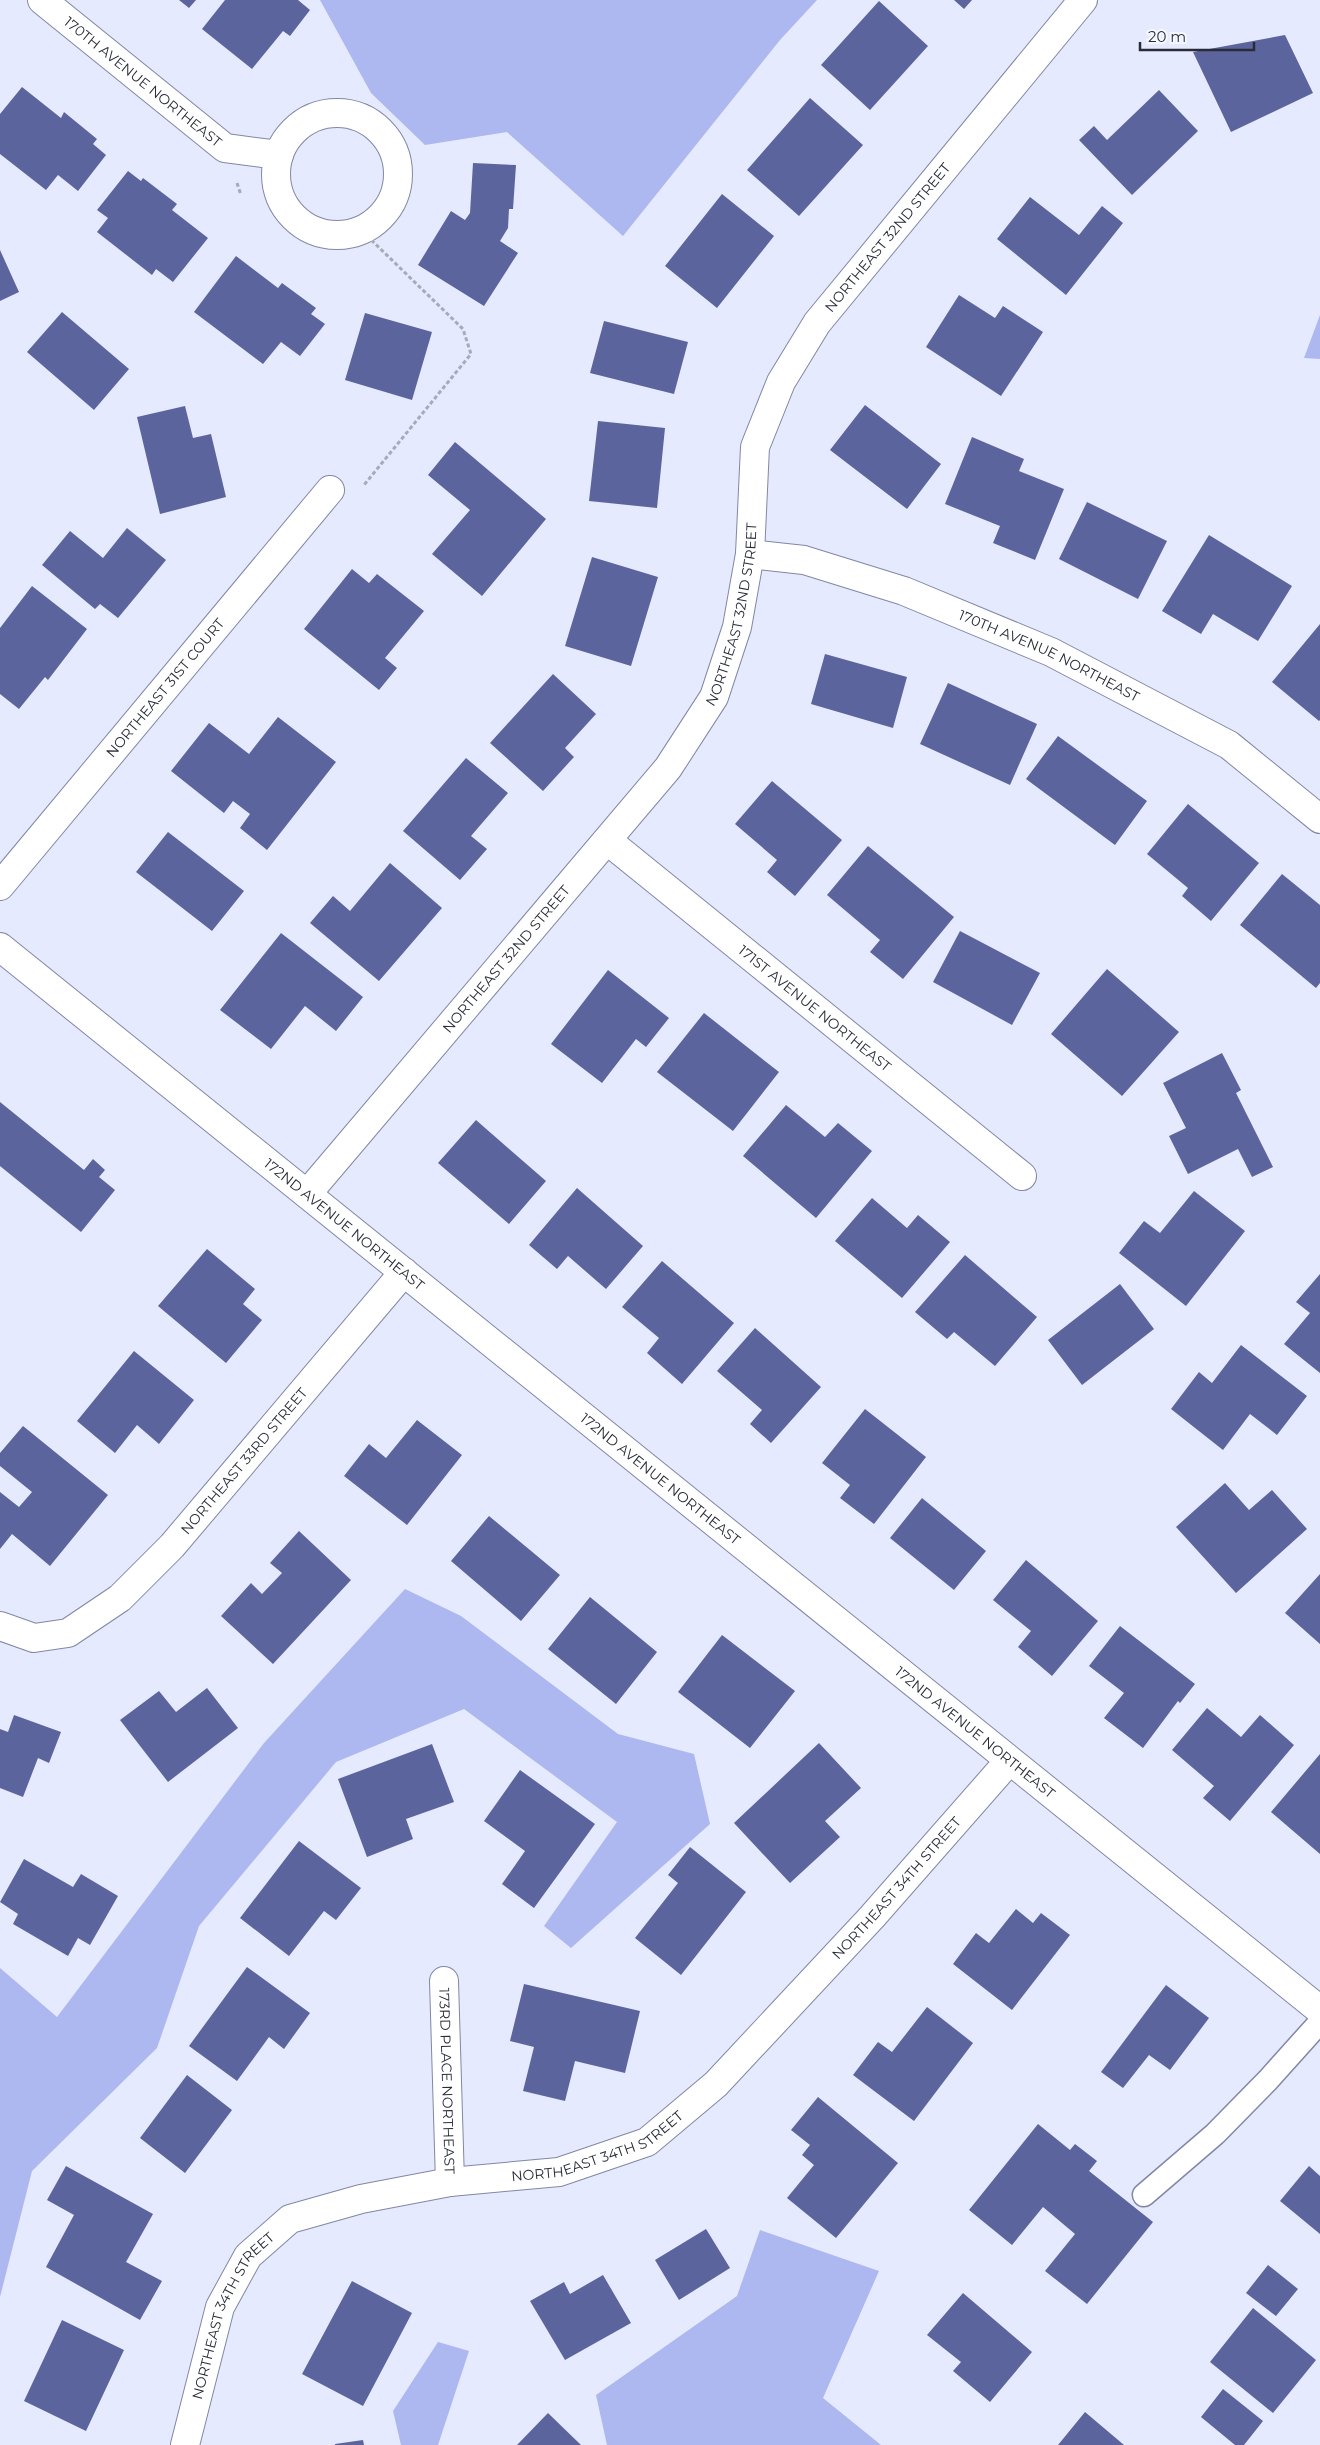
<svg xmlns="http://www.w3.org/2000/svg" width="1320" height="2445" font-family="Montserrat,sans-serif">
<style>
.green{fill:#adb7f0}
.building{fill:#5c649d}
.lines{fill:none;stroke-linecap:round;stroke-linejoin:round}
.lane-casing{stroke:#8187a5;stroke-width:25}
.street-casing{stroke:#8187a5;stroke-width:30}
.secondary-casing{stroke:#8187a5;stroke-width:30}
.path{stroke:#a6aabb;stroke-width:3;stroke-dasharray:4 2.5;stroke-linecap:butt}
.lane{stroke:#fff;stroke-width:22}
.street{stroke:#fff;stroke-width:28}
.secondary{stroke:#fff;stroke-width:28}
.labels{text-anchor:middle;dominant-baseline:central;stroke-width:5;stroke-linejoin:round;paint-order:stroke}
.street-label{font-size:14px;fill:#292c38;stroke:#f6f8ff}
</style>
<rect width="100%" height="100%" fill="#e6eafe"/>
<path class="green" d="M320,0h497l-37,40 -157,196 -116,-104 -82,13 -54,-52z
M1320,315v44l-16,-1z
M405,1589l56,27 157,118 76,20 16,70 -139,124 -27,-22 73,-104 -153,-113 -128,53 -137,164 -42,122 -125,123 -32,126v-329l57,49 207,-274z
M760,2230l119,41 -56,127 58,47h-274l-11,-50 141,-99z
M438,2342l31,9 -31,94h-37l-8,-34z"/>
<path class="building" d="M179,0h17l-7,8z
M225,0h73l12,10 -20,26 -7,-5 -31,38 -50,-40z
M954,0h18l-8,9z
M879,1l49,45 -58,64 -49,-45z
M1285,35l28,58 -82,39 -38,-80z
M22,87l39,31 3,-6 33,27 -4,5 13,11 -28,36 -20,-16 -12,15 -46,-36v-40z
M1159,90l39,41 -66,64 -53,-55 15,-14 13,14z
M810,98l53,47 -64,71 -52,-46z
M473,163l43,2 -3,44h-4l-1,19 -8,13 18,12 -34,53 -66,-41 33,-54 14,9 5,-7z
M128,171l13,10 2,-3 34,26 -5,6 36,28 -35,44 -17,-13 -4,6 -55,-43 11,-14 -11,-8z
M722,194l52,42 -57,72 -52,-42z
M1030,197l49,38 23,-29 21,17 -57,72 -69,-56z
M0,250l19,42 -19,9z
M236,256l42,32 4,-5 34,25 -5,6 14,10 -25,32 -19,-14 -18,22 -69,-52z
M959,295l36,23 8,-12 40,26 -42,64 -75,-49z
M62,312l67,57 -35,41 -67,-58z
M365,313l67,19 -20,68 -67,-20z
M604,321l84,21 -14,52 -84,-21z
M865,405l76,59 -34,45 -77,-59z
M185,406l8,32 18,-4 15,63 -66,17 -23,-97z
M598,421l67,7 -8,80 -68,-7z
M972,437l52,22 -5,12 45,18 -29,71 -42,-17 7,-17 -55,-22z
M455,442l91,77 -64,77 -50,-42 38,-44 -42,-35z
M1087,502l80,39 -29,58 -79,-40z
M127,528l39,32 -48,58 -18,-14 -5,5 -53,-44 28,-34 33,27z
M1209,535l83,51 -34,55 -45,-27 -12,20 -39,-23z
M592,557l66,20 -27,89 -66,-20z
M352,569l17,14 8,-9 47,37 -39,47 12,10 -18,22 -75,-61z
M32,586l55,43 -39,51 -3,-3 -26,32 -19,-15v-66z
M1320,624v96l-1,1 -47,-39z
M825,654l82,23 -14,51 -82,-24z
M553,674l43,40 -31,34 9,9 -31,34 -53,-48z
M948,683l89,41 -27,61 -90,-41z
M278,717l58,45 -69,88 -27,-22 10,-14 -17,-13 -9,12 -53,-42 38,-48 40,31z
M1058,736l89,65 -32,44 -89,-66z
M466,758l42,35 -37,43 16,13 -27,31 -57,-49z
M772,781l70,59 -47,56 -28,-24 10,-12 -42,-36z
M1188,804l71,59 -48,58 -29,-25 6,-8 -41,-34z
M168,832l76,59 -32,40 -76,-59z
M868,846l86,71 -51,62 -33,-27 10,-12 -53,-45z
M390,863l52,45 -63,73 -69,-58 23,-27 17,15z
M1282,874l38,31v78l-4,5 -76,-63z
M960,931l80,42 -28,52 -79,-43z
M281,933l82,64 -27,34 -31,-25 -34,43 -51,-39z
M1107,969l72,63 -57,64 -71,-62z
M608,970l61,48 -23,29 -10,-8 -34,44 -51,-39z
M704,1013l75,59 -46,59 -76,-59z
M1222,1053l19,37 -5,3 37,74 -21,10 -14,-28 -50,25 -19,-38 17,-8 -23,-45z
M0,1102l84,68 9,-11 12,11 -6,7 16,13 -34,42 -81,-66z
M786,1105l39,32 13,-14 34,28 -56,67 -73,-62z
M476,1120l70,61 -37,43 -71,-61z
M577,1188l66,58 -37,43 -38,-33 -11,13 -28,-24z
M1194,1191l51,40 -59,75 -67,-53 25,-32 16,12z
M872,1198l35,30 11,-13 32,27 -48,56 -67,-57z
M207,1249l48,40 -12,15 19,16 -36,43 -68,-57z
M965,1255l72,62 -42,49 -41,-34 -7,7 -32,-27z
M662,1261l72,62 -52,61 -35,-31 12,-15 -37,-31z
M1320,1274v99l-36,-29 26,-31 -14,-11z
M1120,1284l34,45 -72,56 -34,-45z
M755,1328l66,59 -50,56 -21,-19 12,-14 -45,-39z
M1241,1345l66,51 -30,39 -27,-21 -27,36 -52,-41 28,-37 13,11z
M134,1351l60,49 -35,44 -22,-19 -22,28 -38,-32z
M865,1409l61,48 -52,67 -34,-26 10,-13 -28,-22z
M417,1420l45,35 -55,70 -63,-49 25,-32 17,14z
M23,1426l85,69 -58,71 -38,-32 -12,15v-57l19,15 13,-15 -32,-26v-13z
M1225,1483l24,27 23,-20 35,39 -71,64 -60,-66z
M922,1498l64,53 -32,39 -64,-52z
M489,1516l71,59 -39,46 -70,-60z
M299,1531l52,49 -78,84 -52,-48 30,-33 11,11 20,-21 -12,-10z
M1026,1560l72,61 -46,55 -34,-29 13,-16 -38,-31z
M1320,1574v70l-35,-31z
M590,1597l67,55 -41,52 -68,-55z
M1120,1626l75,58 -15,19 -2,-2 -35,47 -39,-30 20,-25 -35,-27z
M722,1635l73,56 -45,57 -72,-56z
M207,1688l31,40 -70,54 -48,-62 39,-29 17,21z
M1207,1708l34,29 19,-22 34,30 -64,76 -27,-23 11,-12 -42,-36z
M14,1715l47,17 -12,31 -11,-5 -15,39 -23,-9v-59l8,3z
M819,1743l42,45 -36,33 15,16 -50,46 -56,-60z
M432,1744l22,58 -48,17 7,20 -46,18 -29,-78z
M1320,1754v100l-49,-42z
M520,1770l75,54 -61,84 -32,-24 23,-33 -41,-30z
M299,1841l62,47 -25,32 -12,-9 -35,45 -49,-38z
M690,1847l56,45 -65,83 -46,-37 43,-55 -10,-8z
M24,1859l49,28 8,-13 37,22 -28,49 -12,-7 -10,18 -55,-32 5,-10 -18,-12z
M1016,1909l17,14 8,-10 29,22 -58,75 -59,-46 23,-31 13,10z
M247,1967l63,46 -26,36 -15,-12 -32,44 -48,-35z
M524,1984l116,27 -15,62 -50,-12 -10,40 -42,-10 11,-44 -24,-6z
M1166,1985l43,33 -39,52 -21,-15 -26,33 -22,-16z
M927,2007l46,36 -59,78 -61,-46 25,-33 14,10z
M187,2075l45,35 -47,63 -45,-35z
M818,2097l80,66 -62,75 -49,-40 27,-33 -12,-10 8,-10 -19,-15z
M1038,2124l32,26 5,-6 22,17 -8,10 64,51 -66,82 -42,-33 30,-37 -32,-27 -31,38 -43,-35z
M66,2166l87,48 -27,48 36,19 -22,39 -94,-53 28,-52 -27,-15z
M1309,2166l11,10v58l-40,-33z
M706,2229l24,39 -51,32 -24,-40z
M1268,2265l30,24 -22,27 -30,-23z
M603,2275l28,48 -66,37 -35,-59 34,-19 6,12z
M352,2281l60,32 -49,93 -61,-32z
M963,2293l69,59 -42,50 -37,-31 8,-9 -34,-27z
M1253,2308l63,52 -43,53 -63,-51z
M62,2320l62,30 -38,81 -62,-30z
M1223,2389l40,32 -19,24h-9l-34,-28z
M1085,2412l39,33h-66z
M548,2413l33,32h-64z
M363,2440l1,5h-29v-1z"/>
<g class="lines">
<defs>
<path id="lane" d="M1144,2195l71,-61 53,-54 52,-58"/>
<g id="street">
<path id="s1" d="M42,0l183,148 54,7"/>
<circle cx="337" cy="174" r="61"/>
<path id="s2" d="M750,554l54,6 100,31 147,61 178,93 91,74"/>
<path id="s3" d="M608,841l414,335"/>
<path id="s4" d="M0,886l330,-396"/>
<path id="s5" d="M307,1194l361,-426 46,-71 23,-70 13,-73 5,-107 26,-65 36,-59 266,-323"/>
<path id="s6" d="M0,1626l34,12 34,-5 52,-35 52,-52 232,-274"/>
<path id="s7" d="M444,1981l6,201"/>
<path id="s8" d="M185,2445l35,-138 28,-51 42,-37 71,-20 89,-17 109,-10 88,-30 69,-58 156,-167 137,-156"/>
</g>
<g id="secondary">
<path id="s9" d="M0,947l1320,1063"/>
</g>
</defs>
<use href="#lane" class="lane-casing"/>
<use href="#street" class="street-casing"/>
<use href="#secondary" class="secondary-casing"/>
<path class="path" d="M237,183l4,12
M362,231l101,98 8,25 -107,131"/>
<use href="#lane" class="lane"/>
<use href="#street" class="street"/>
<use href="#secondary" class="secondary"/>
</g>
<g class="labels">
<g class="street-label">
<text stroke="none"><textPath href="#s1" startOffset="130">170TH AVENUE NORTHEAST</textPath></text>
<text stroke="none"><textPath href="#s5" startOffset="1148">NORTHEAST 32ND STREET</textPath></text>
<text stroke="none"><textPath href="#s5" startOffset="728">NORTHEAST 32ND STREET</textPath></text>
<text stroke="none"><textPath href="#s2" startOffset="318">170TH AVENUE NORTHEAST</textPath></text>
<text stroke="none"><textPath href="#s4" startOffset="258">NORTHEAST 31ST COURT</textPath></text>
<text stroke="none"><textPath href="#s5" startOffset="308">NORTHEAST 32ND STREET</textPath></text>
<text stroke="none"><textPath href="#s3" startOffset="266">171ST AVENUE NORTHEAST</textPath></text>
<text stroke="none"><textPath href="#s9" startOffset="442">172ND AVENUE NORTHEAST</textPath></text>
<text stroke="none"><textPath href="#s6" startOffset="318">NORTHEAST 33RD STREET</textPath></text>
<text stroke="none"><textPath href="#s9" startOffset="848">172ND AVENUE NORTHEAST</textPath></text>
<text stroke="none"><textPath href="#s9" startOffset="1252">172ND AVENUE NORTHEAST</textPath></text>
<text stroke="none"><textPath href="#s8" startOffset="980">NORTHEAST 34TH STREET</textPath></text>
<text stroke="none"><textPath href="#s7" startOffset="100">173RD PLACE NORTHEAST</textPath></text>
<text stroke="none"><textPath href="#s8" startOffset="575">NORTHEAST 34TH STREET</textPath></text>
<text stroke="none"><textPath href="#s8" startOffset="140">NORTHEAST 34TH STREET</textPath></text>
</g>
</g>
<path d="M1140 42v8h114v-8" fill="none" stroke="#292c38" stroke-width="2.5"/>
<text x="1148" y="42" font-size="15" fill="#292c38" stroke="#f6f8ff" stroke-width="4" paint-order="stroke">20 m</text>
</svg>
